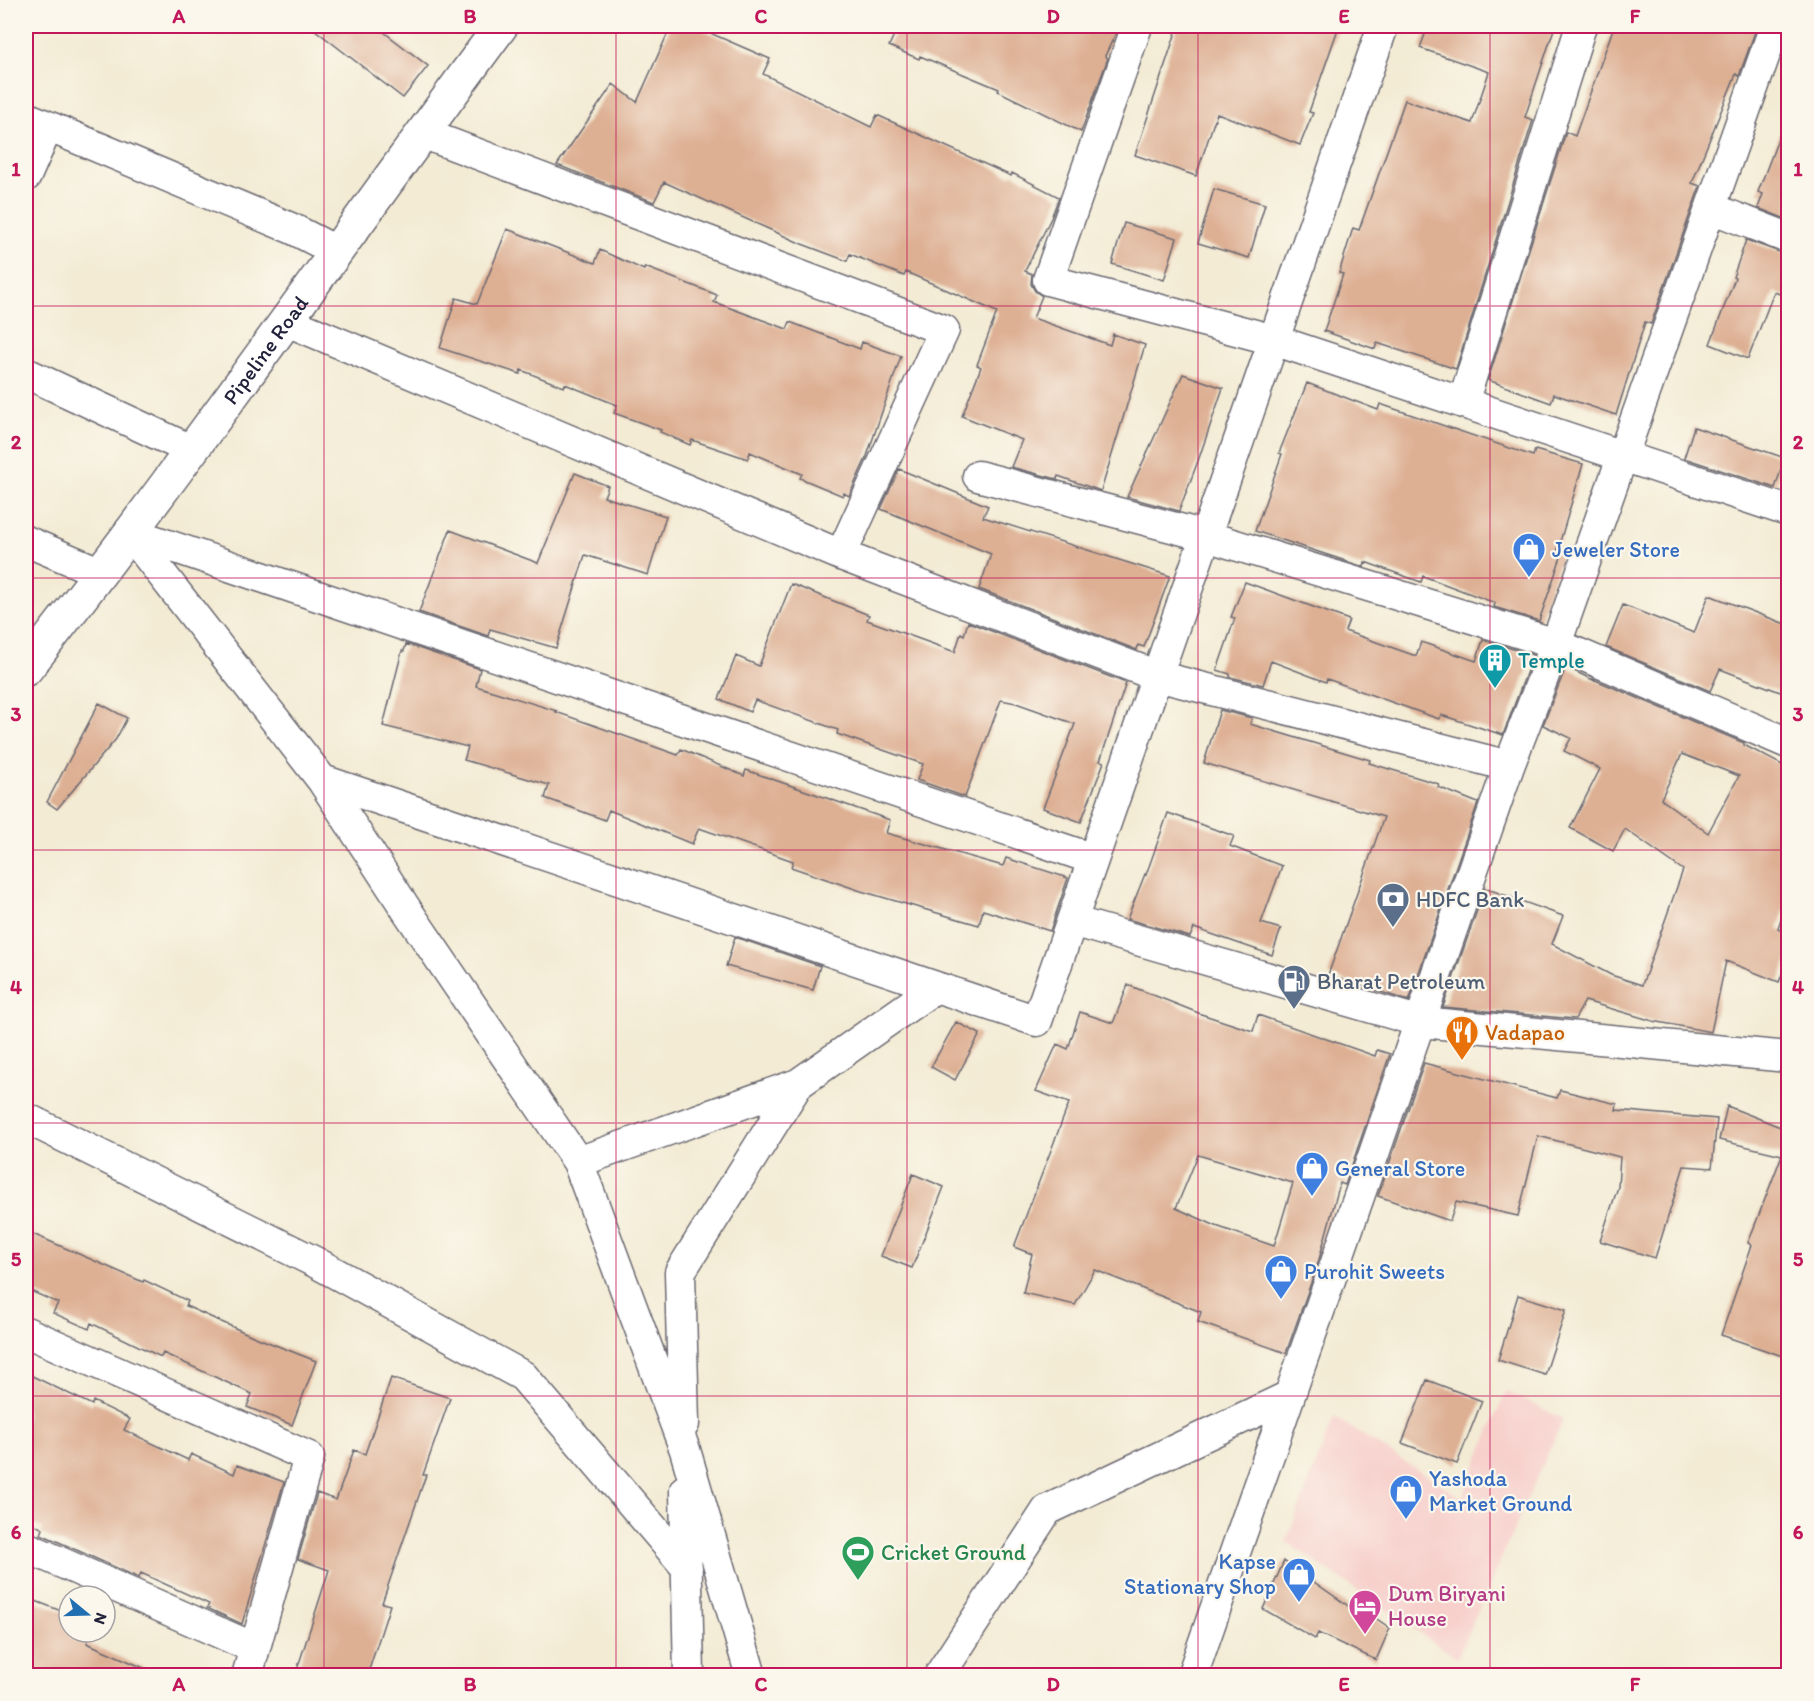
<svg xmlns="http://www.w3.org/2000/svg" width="1814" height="1701" font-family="Itim,sans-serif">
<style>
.built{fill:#f7d0cc}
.building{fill:#ddaf93;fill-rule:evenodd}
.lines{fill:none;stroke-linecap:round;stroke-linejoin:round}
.street-casing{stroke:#6b6871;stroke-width:33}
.secondary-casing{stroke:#6b6871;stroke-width:36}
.street{stroke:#fff;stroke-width:30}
.secondary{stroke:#fff;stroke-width:33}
.grid{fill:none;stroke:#c2185b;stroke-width:1.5;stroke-opacity:0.55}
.labels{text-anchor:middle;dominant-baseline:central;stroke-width:4.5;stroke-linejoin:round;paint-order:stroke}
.street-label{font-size:22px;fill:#22223b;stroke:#fbf7ec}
.shop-label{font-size:22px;fill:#366cbe;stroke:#fbf7ec;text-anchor:start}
.culture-label{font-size:22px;fill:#0d838f;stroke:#fbf7ec;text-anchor:start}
.service-label{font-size:22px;fill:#4e5e75;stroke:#fbf7ec;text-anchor:start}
.food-label{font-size:22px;fill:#c56008;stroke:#fbf7ec;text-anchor:start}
.leisure-label{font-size:22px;fill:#27864d;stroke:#fbf7ec;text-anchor:start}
.hotel-label{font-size:22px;fill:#b23c85;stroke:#fbf7ec;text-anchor:start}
.neatline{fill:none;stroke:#c2185b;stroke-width:2}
.grid-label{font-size:20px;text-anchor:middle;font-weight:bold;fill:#c2185b}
</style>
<rect width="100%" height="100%" fill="#fbf7ec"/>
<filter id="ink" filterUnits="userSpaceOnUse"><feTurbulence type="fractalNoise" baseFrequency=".0167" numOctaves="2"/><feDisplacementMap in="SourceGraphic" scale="12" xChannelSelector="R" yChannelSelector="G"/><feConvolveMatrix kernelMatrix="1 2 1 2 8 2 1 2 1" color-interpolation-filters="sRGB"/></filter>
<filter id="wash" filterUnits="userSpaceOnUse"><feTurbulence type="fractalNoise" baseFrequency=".008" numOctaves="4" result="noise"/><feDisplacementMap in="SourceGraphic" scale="24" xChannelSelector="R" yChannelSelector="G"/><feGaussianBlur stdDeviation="1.35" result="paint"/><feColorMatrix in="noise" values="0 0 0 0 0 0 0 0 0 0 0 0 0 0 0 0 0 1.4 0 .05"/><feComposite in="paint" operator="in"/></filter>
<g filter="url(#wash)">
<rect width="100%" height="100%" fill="#f3ebd4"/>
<path class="built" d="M1506,1391l57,28 -106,239 -171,-116 48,-125 128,81z"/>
<g id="blocks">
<path class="building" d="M310,26h66l52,40 -25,32z
M671,26h23l76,33 -7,15 108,53 6,-12 134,61 1,-3 47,24 -8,21 -26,53 7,3 -1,10 4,7 7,5 -9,22 77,27 3,-11 32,11 -44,146 -43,-15 -1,3 -46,-12 11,-27 -60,-24 19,-49 -4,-2 20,-53 -91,-40 -2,4 -54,-22 -3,7 -45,-17 -138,-62 -10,20 -97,-37 56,-81 24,18z
M898,26h221l-14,30 3,2 -27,74 -83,-41 1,-2 -79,-33 -1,3 -30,-13z
M1178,26h161l-30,86 4,1 -13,32 -83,-32 -21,63 -61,-21z
M1428,26h127l-30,91 8,3 -77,249 -79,-26 -2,6 -51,-18 19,-57 -4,-1 14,-45 6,2 46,-130 67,23 17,-51 -69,-24z
M1614,26h132l10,3 -17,47 -3,-2 -44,109 8,3 -49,138 -6,-2 -29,93 -62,-21 -3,9 -63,-23 78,-248 9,4z
M1786,118h2v102l-30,-12 5,-14 -5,-2z
M1214,189l51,15 -16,54 -51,-15z
M1124,223l53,15 -13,42 -52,-16z
M507,229l88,34 5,-13 44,20 1,-3 72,28 -3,7 73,27 3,-7 70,27 2,-7 39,14 -34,100 -18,40 -5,-3 -1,3 -43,-18 2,-4 -52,-22 -2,7 -56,-19 -2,5 -30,-13 1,-2 -47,-17 3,-8 -52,-21 -1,3 -43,-17 -1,4 -80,-26 16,-50 21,6z
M1746,240l42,15v42l-14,-5 -26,67 -38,-15 25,-66 -2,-1z
M1183,374l40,14 -25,73 -19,50 -52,-14z
M1307,383l71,27 2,-6 153,52 2,-6 48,14 -26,88 5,2 -23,67 -45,-14 1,-4 -72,-27 -2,6 -56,-20 -1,5 -109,-36 27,-77 -3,-1z
M1694,427l91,31 -10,30 -91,-30z
M899,469l89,37 -5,11 187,59 -26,71 -6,-2 -1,5 -158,-61 12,-35 -110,-45z
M575,473l33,13 -4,11 62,19 -18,59 -63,-20 -29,93 -66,-19 -2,7 -69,-24 31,-82 88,33z
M1245,582l104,38 -4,11 71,25 5,-14 55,19 7,-21 50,15 -30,80 -62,-20 -2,4 -112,-40 -1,3 -55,-21 -8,24 -33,-8v-3l-13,-4 18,-52 -4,-1z
M791,584l78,31 -2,5 88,32 6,-19 3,2 4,-13 158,61 -26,78 4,1 -23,60 -38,-14 32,-84 -59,-21 -15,-3 -36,97 -48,-17 6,-16 -86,-30 1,-4 -83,-30 -5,12 -31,-13 17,-43 23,10z
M1709,595l79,30v70l-68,-26 -10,22 -104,-44 17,-42 71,28z
M406,644l74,25 -4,17 81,25 -1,1 122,43 3,-6 63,27 2,-6 144,50 -4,13 117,33 3,-8 62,20 -18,53 -67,-21 -4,15 -118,-34 -70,-24 2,-6 -94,-33 -7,16 -83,-34 -4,10 -60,-22 4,-13 -85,-25 4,-13 -85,-21 19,-75h2z
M1566,667l27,13v-1l151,64v2l44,23v130l-10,31 10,4v26l-9,23 -53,-21 -15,71 -58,-11 -68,-20 -10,18 -132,-12 42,-119 78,28 -11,28 59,31 31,10 41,-115 -58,-41 -12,22 -43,-23 30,-59 -36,-18 7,-13 -28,-13zM1682,754l57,22 -31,57 -47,-34z
M99,703l28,15 -11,21 -59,70 -10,-7z
M1220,710l32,8 -2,6 120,36 -1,3 70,21 -1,3 40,16 -69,198 -81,-26 56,-158 -180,-54z
M1168,813l66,23 -4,10 52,20 -21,57 20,6 -9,26 -78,-27 -4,9 -63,-18 18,-45 1,1z
M735,937l85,29 -7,24 -87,-24z
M1128,985l73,29 52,17 5,-16 117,41 2,-6 13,4 -45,131 -5,-2 -22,80 -32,90 -88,-31 3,-10 -106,-42 -20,35 -52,-12 9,-39 -18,-7 55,-144 -33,-12 21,-47 11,5 12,-37 33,11zM1198,1155l95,28 -19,63 -58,-20 -40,-18z
M956,1022l24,12 -25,46 -24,-13z
M1424,1063l133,35 3,-8 57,14 -1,6 101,9 -5,49 -28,-2 -29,92 -55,-17 18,-54 2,-30 -82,-21 -20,80 -62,-14 -6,19 -72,-25z
M1727,1106l61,24v228l-67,-23 31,-90 -4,-2 34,-88 -63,-15z
M913,1174l31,13 -32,81 -31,-12z
M26,1231l117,51 1,-2 44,21 -2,5 69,31 61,24 -24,64 -45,-18 5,-13 -89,-41 -2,4 -70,-34 -2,6 -36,-16 5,-10 -32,-14z
M1518,1295l48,15 -21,65 -47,-15z
M26,1373l66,32 1,-4 37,18 -6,11 64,30 3,-6 43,20 3,-9 47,17 -42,142 -35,-16 2,-4 -68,-31 -2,5 -98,-44 2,-5 -17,-9z
M391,1378l59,20 -27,77h3l-44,128 8,2 -23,71h-72l34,-106 -31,-11 19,-66 19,7 18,-50 11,4z
M1427,1380l55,21 -25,63 -55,-21z
M1284,1561l73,51 2,-5 31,21 -14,32 -58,-27 -3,6 -52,-30z
M33,1600l36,14v18h22l-4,11 75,33h-120l-16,-7v-50z"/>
</g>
</g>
<g filter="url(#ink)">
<use href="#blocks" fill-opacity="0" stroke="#6b6871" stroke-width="1.5"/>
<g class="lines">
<defs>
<path id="street" d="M1137,26l-89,254 226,60 514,171
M26,117l267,112 43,22
M422,133l522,197 -103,225 316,121 352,90
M26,176l22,-50
M1711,208l77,30
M287,321l554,234
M26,373l165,77
M1463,403l118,-377
M978,476l228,60 350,108 232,99
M129,532l193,248 86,132 170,250 107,288 66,226
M129,532l964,327
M26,541l75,32
M322,780l715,241 346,-995
M1072,921l349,101 367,35
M26,1118l289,144 208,114 164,192
M578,1162l220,-78
M26,1332l283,125 -62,219
M684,1424l-4,-152 118,-188 138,-97
M685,1490l4,186
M26,1547l228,101
M939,1676l108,-166 242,-114
M1192,1676l317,-910 47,-122 219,-618"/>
<g id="secondary">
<path id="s1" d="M26,669c164,-210 317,-429 475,-643"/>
</g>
</defs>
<use href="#street" class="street-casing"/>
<use href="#secondary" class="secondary-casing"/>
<use href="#street" class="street"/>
<use href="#secondary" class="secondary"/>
</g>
</g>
<path class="grid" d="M324,26v1650M616,26v1650M907,26v1650M1198,26v1650M1490,26v1650M26,306h1762M26,578h1762M26,850h1762M26,1123h1762M26,1396h1762"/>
<defs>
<symbol id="shop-pin" viewBox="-11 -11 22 30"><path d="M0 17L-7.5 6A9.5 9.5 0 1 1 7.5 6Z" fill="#3f7fe0" stroke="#fbf7ec"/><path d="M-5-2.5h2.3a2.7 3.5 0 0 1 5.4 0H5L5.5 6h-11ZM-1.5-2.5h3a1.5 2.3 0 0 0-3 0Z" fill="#fff"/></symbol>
<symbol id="building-pin" viewBox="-11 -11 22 30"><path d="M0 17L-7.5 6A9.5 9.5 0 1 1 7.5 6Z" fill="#0f9aa8" stroke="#fbf7ec"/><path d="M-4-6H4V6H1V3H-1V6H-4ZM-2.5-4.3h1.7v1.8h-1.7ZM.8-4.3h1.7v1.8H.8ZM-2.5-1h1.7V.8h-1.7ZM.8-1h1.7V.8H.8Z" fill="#fff"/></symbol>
<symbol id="bank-pin" viewBox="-11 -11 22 30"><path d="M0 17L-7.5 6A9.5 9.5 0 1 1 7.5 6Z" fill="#5c6f8a" stroke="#fbf7ec"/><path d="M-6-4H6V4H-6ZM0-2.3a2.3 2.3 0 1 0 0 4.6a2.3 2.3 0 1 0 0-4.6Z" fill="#fff"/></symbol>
<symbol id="fuel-pin" viewBox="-11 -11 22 30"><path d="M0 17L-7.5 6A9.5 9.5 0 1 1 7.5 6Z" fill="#5c6f8a" stroke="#fbf7ec"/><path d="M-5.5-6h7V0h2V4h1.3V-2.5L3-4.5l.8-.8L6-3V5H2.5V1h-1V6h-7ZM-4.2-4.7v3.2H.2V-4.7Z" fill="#fff"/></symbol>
<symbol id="restaurant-pin" viewBox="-11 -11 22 30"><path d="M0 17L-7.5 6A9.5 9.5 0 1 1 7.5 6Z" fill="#e8710a" stroke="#fbf7ec"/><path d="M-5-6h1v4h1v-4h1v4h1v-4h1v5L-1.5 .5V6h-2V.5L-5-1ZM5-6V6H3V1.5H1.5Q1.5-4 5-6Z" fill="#fff"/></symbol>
<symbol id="stadium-pin" viewBox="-11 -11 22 30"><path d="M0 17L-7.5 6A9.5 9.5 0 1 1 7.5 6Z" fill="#2e9e5b" stroke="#fbf7ec"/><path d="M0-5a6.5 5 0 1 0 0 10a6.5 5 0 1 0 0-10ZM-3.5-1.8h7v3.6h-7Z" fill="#fff"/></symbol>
<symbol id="hotel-pin" viewBox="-11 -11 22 30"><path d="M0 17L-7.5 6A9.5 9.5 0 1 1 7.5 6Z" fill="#d1479c" stroke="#fbf7ec"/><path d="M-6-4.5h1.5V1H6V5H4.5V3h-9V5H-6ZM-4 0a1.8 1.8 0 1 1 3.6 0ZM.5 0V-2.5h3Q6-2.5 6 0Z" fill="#fff"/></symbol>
</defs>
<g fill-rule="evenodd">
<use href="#shop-pin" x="1510" y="530" width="38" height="52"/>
<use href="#building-pin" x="1476" y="641" width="38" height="52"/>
<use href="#bank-pin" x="1374" y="880" width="38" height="52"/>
<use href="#fuel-pin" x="1275" y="962" width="38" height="52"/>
<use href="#restaurant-pin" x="1443" y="1013" width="38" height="52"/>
<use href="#shop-pin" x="1293" y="1149" width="38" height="52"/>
<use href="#shop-pin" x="1262" y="1252" width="38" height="52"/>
<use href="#shop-pin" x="1387" y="1472" width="38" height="52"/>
<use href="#stadium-pin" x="839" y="1533" width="38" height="52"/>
<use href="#shop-pin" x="1280" y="1555" width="38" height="52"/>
<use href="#hotel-pin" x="1346" y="1587" width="38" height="52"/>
</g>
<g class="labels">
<g class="street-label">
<text stroke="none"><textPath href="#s1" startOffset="399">Pipeline Road</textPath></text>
</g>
<g class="shop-label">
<text x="1552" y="549">Jeweler Store</text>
<text x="1335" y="1168">General Store</text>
<text x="1304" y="1271">Purohit Sweets</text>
<text x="1429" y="1478">Yashoda<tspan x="1429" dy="25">Market Ground</tspan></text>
<text x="1276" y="1561" text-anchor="end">Kapse<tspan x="1276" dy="25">Stationary Shop</tspan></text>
</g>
<g class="culture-label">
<text x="1518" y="660">Temple</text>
</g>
<g class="service-label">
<text x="1416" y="899">HDFC Bank</text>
<text x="1317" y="981">Bharat Petroleum</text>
</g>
<g class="food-label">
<text x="1485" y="1032">Vadapao</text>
</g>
<g class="leisure-label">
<text x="881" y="1552">Cricket Ground</text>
</g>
<g class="hotel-label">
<text x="1388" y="1593">Dum Biryani<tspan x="1388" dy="25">House</tspan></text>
</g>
</g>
<rect width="1814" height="1701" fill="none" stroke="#fbf7ec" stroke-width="66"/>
<g transform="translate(87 1614) rotate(109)"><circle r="28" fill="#fbf7ec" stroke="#a4a2a5" stroke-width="1.5"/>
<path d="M0-4.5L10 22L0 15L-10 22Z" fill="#1f6fb2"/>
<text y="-9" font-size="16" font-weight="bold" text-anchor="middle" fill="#22223b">N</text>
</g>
<rect x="33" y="33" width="1748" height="1635" class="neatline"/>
<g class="grid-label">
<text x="179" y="23">A</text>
<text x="470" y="23">B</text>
<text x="761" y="23">C</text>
<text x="1053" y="23">D</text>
<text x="1344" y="23">E</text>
<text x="1635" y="23">F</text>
<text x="16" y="176">1</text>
<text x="1798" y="176">1</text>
<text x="16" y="449">2</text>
<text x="1798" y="449">2</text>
<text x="16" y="721">3</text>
<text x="1798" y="721">3</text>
<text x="16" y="994">4</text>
<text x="1798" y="994">4</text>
<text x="16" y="1266">5</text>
<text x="1798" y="1266">5</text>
<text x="16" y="1539">6</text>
<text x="1798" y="1539">6</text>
<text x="179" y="1691">A</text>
<text x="470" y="1691">B</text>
<text x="761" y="1691">C</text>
<text x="1053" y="1691">D</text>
<text x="1344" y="1691">E</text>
<text x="1635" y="1691">F</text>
</g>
</svg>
